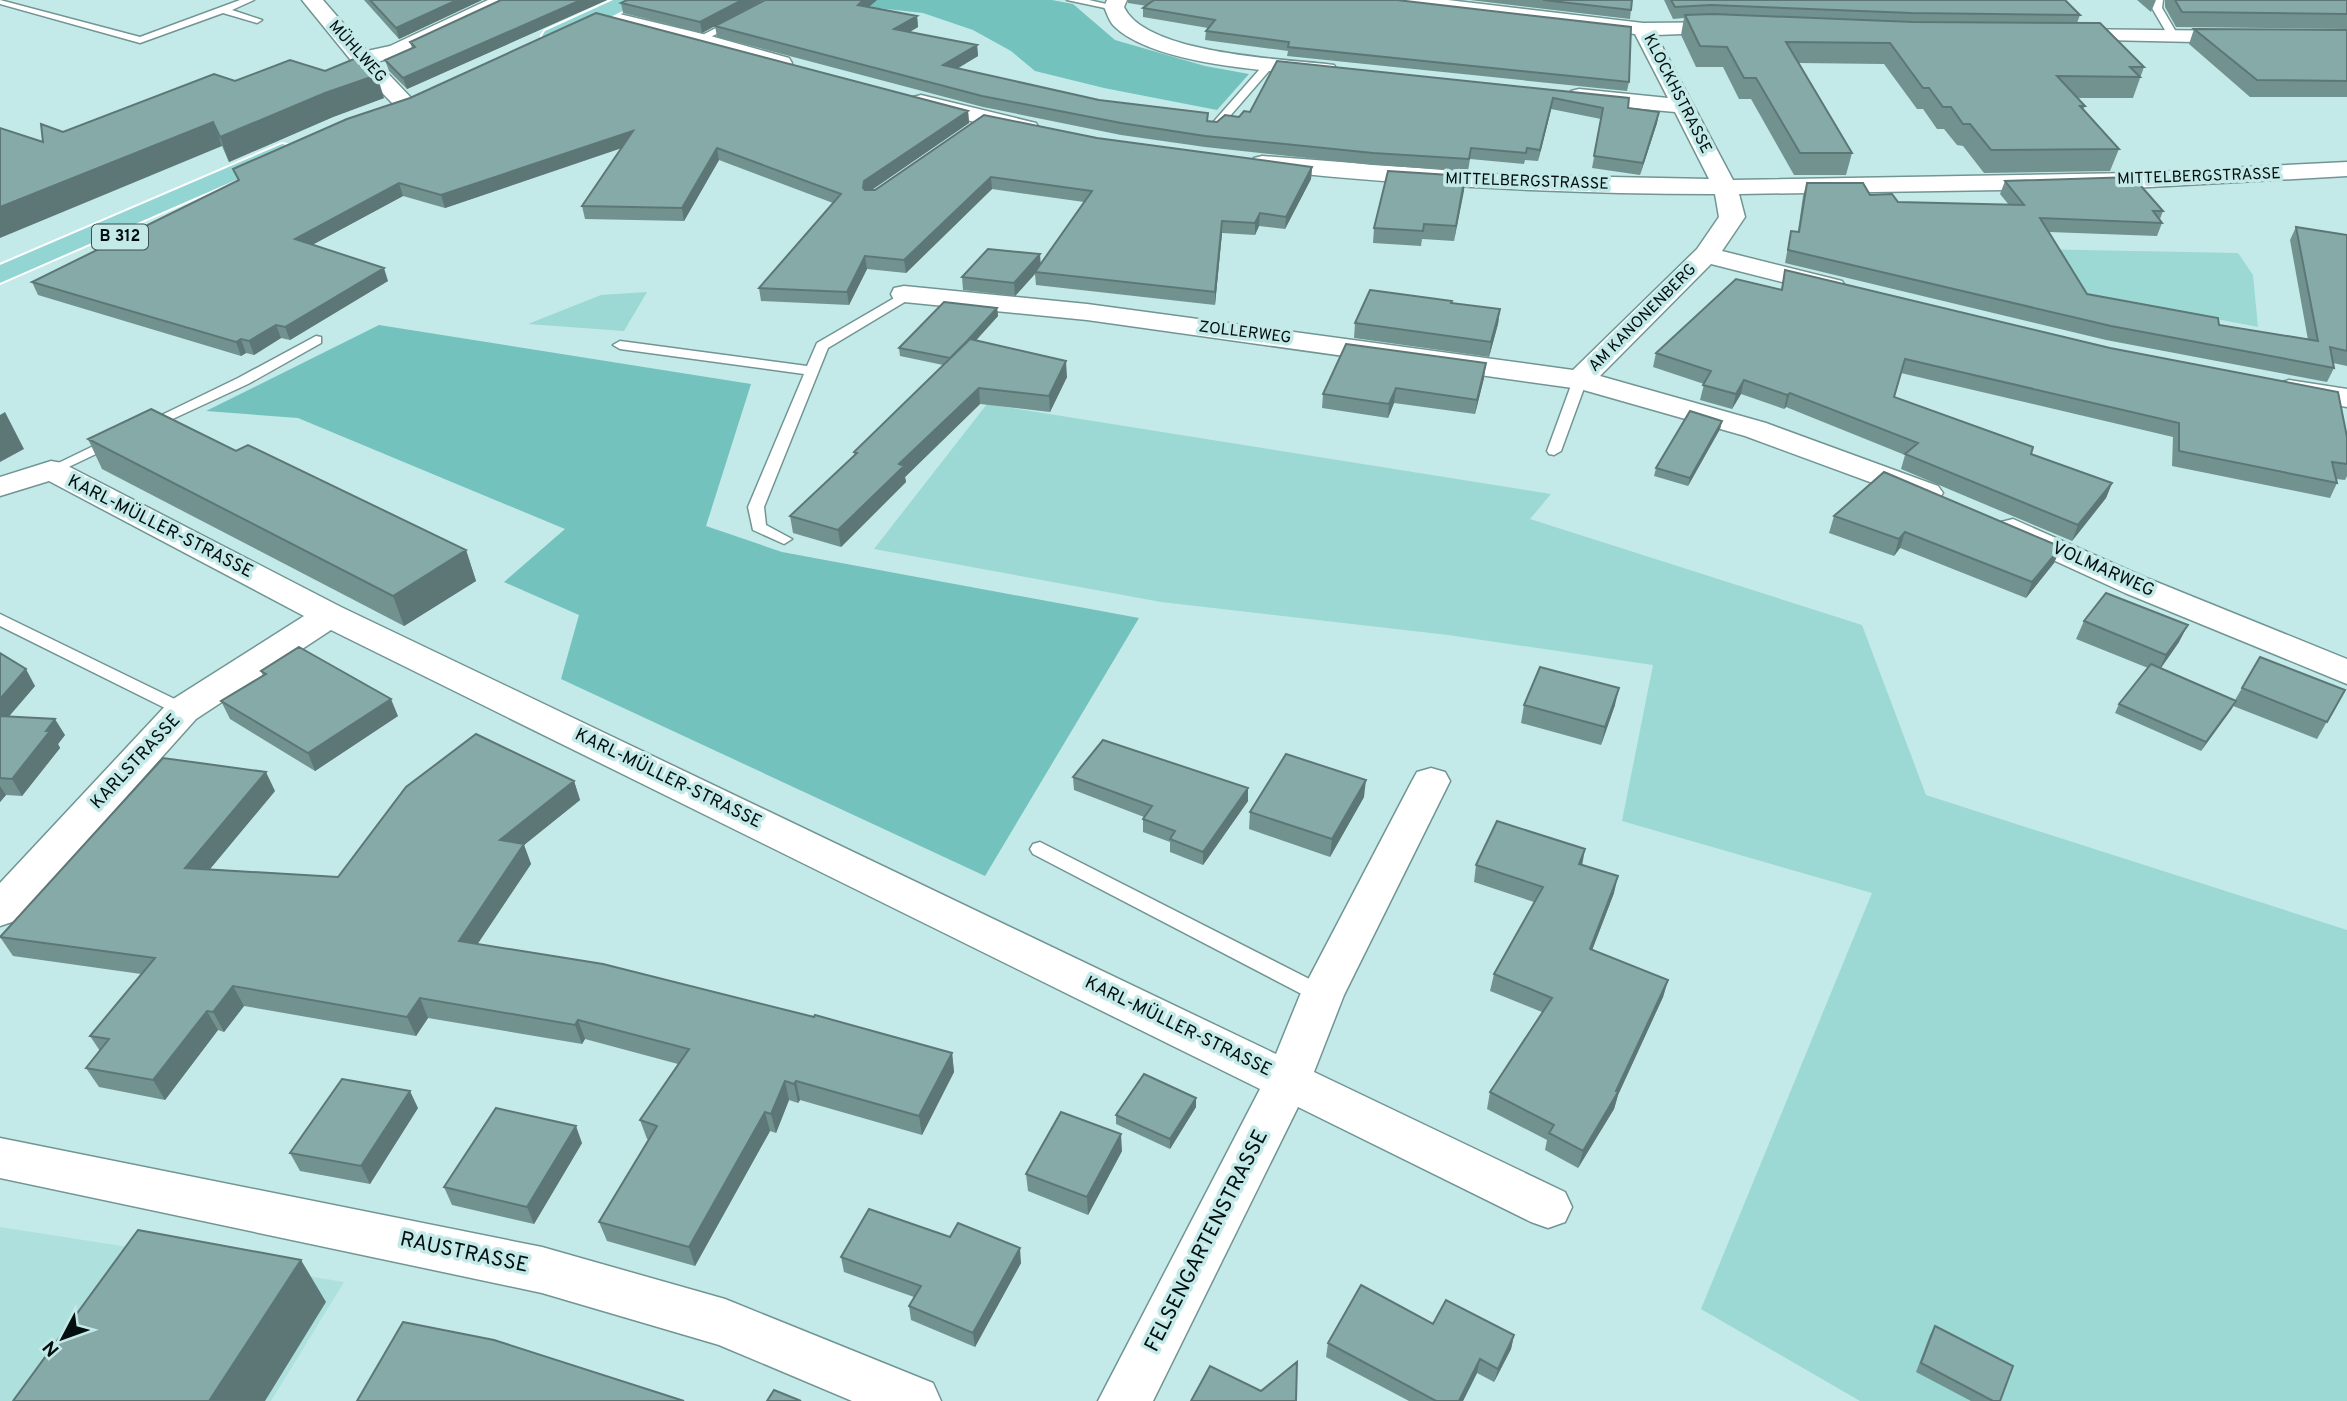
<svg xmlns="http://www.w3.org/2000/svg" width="2347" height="1401" font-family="Overpass,sans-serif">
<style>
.built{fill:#aee0dd}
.green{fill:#9cd8d4}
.forest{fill:#73c2be}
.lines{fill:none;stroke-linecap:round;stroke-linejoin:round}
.lane-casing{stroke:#719593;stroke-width:3}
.street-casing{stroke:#719593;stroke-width:3}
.primary-casing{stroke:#fff;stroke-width:4}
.lane{fill:#fff;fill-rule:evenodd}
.street{fill:#fff;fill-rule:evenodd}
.primary{fill:#92d5d3;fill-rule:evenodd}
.wall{fill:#729290}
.shaded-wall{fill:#5d7776}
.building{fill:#85aaa8;stroke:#5d7776;stroke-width:2}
.labels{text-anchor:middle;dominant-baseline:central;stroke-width:7;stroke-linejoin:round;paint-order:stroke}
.far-street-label{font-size:16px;fill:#030f0f;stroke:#c3eae8}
.shield{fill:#c3eae8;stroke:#3d5150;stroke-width:2}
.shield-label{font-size:16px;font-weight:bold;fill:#030f0f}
.street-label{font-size:18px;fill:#030f0f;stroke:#c3eae8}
.near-street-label{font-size:21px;fill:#030f0f;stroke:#c3eae8}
</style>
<rect width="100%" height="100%" fill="#c3eae8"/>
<path class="built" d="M0,1227l154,24 190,31 -73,119h-271z"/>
<path class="green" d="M1888,246l350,7 15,22 5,52 -368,-71z
M647,292l-23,39 -96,-7 73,-29z
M987,404l564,90 -21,25 332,106 64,170 421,135v471h-487l-159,-92 171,-416 -250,-72 31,-156 -205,-30 -287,-33 -287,-53z"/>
<path class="forest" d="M876,0h176l21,4 42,36 90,26 44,8 -32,36 -113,-22 -69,-17 -24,-20 -38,-21 -50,-17 -55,-6z
M379,325l372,59 -45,142 76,26 357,66 -154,258 -424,-197 18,-64 -75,-33 61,-53 -267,-111 -92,-7z"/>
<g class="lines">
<defs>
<path id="lane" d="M0,0l140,37 100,-37h14l-22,10 30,10 -5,3 -34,-10 -83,30 -140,-39z
M769,0h12l-78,41 -8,-2z
M1067,0h22l30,7 -5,3z
M2153,0h10l-1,8 17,29 -2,2 -8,-2 -17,-29z
M1266,62l9,2 -58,67h-8v-4z
M908,290l5,1v6l-85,51 -64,159 2,18 26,14 -8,5 -31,-14 -5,-23 56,-133 -184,-25 -7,-4 7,-4 187,25 10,-23z
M316,336l5,1v6l-73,41 -97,45 -5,1 -7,-4 99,-48z
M1580,376l7,4 -26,71 -7,4 -5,-1 -2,-3 26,-71z
M114,436l5,1 2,3 -2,3 -63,30 -5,1 -7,-4z
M0,614l189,92 3,4 -3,4h-12l-177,-88z
M1040,842l289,147 3,6 -3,6 -7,2 -7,-2 -282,-147 -3,-5 3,-5z"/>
<path id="street" d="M302,0h21l44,51 23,-5 98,-46h26l-3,4 -107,50 -27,8 38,40 -3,5h-16l-42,-43z
M1107,0h20l-3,7c21,46 155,52 202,57l8,1 3,5 -3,5 -8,1c-54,-5 -173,-11 -212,-50 -5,-5 -7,-13 -10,-19z
M1387,0h61l195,23 98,-1 3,4 -3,4 -7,2 -78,3 77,145 399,-7 215,-11v14l-215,12 -393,6 6,23 -23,34 120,30 4,6 -4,6 -9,2 -122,-31 -111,112 166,47 172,63 5,7 -5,7 -11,3 -182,-67 -165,-47 -493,-69 -183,-18 -10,-2 -3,-6 3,-6 10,-2 183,18 486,66 124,-121 22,-32 -4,-23c-152,0 -302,-8 -453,-24l-8,-2 -4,-5 4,-5 8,-2 245,19 202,4 -34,-67 -96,-9 -8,-2 -3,-5 3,-5 8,-2 89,9 -33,-64 -238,-28 -7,-2z
M607,11l100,24 82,23 3,5 -3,5 -8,1 -87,-25 -94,-23 -3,-4 3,-4z
M2065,29l176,2 7,2 3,4 -3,4 -7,2 -183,-4 -3,-4 3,-4z
M921,95l115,28 3,5 -3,5 -8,2 -115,-28 -3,-5 3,-5z
M2289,380l58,9v18l-68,-12 -5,-6 5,-6z
M51,461l11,2 279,144 935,447 24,-59 112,-214 5,-9 14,-4 14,4 5,9 -106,214 -30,77 251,120 7,15 -7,15 -17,6 -17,-6 -233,-115 -145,294h-55l162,-312 -929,-459 -135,89 -181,202 -15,5v-43l170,-182 134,-85 -255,-135 -49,15v-19z
M2013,519l136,60 198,80v25l-222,-91 -124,-57 -4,-7 4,-7z
M0,1138l542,109 183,52 208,84 8,18h-89l-133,-56 -177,-52 -542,-115z"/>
<path id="primary" d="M613,0h27l-3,4 -76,37h-16l-3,-5 3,-5z
M282,144l9,2 3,5 -3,5 -291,127v-18z"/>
</defs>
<use href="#lane" class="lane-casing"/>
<use href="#street" class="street-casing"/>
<use href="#primary" class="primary-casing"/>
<use href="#lane" class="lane"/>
<use href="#street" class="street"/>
<use href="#primary" class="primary"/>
</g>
<path class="wall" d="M364,0h118l-83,39z
M501,0h106l-200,89 -18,-18 -4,-11 27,-12 -2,-6z
M627,0h136l-61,33 -79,-20 -2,-10z
M765,0h112l-8,7 48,9 1,11 -8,5 67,13 1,11 -21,13 142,31 109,21 9,1 22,-5 11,-5 27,-51 382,51 -2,11 -17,52 -48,-7 9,-49 -50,-10 -13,52 -13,-1 -1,4 -54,-5 -2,12 -96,-6 -167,-18 -84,-12 -138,-28 -266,-70 -2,-11z
M1128,0h269l232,82 -2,9 -340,-35 1,-5 -83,-11 1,-9 2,-3 -65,-11v-9l4,-2 -19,-3z
M1470,0h162l-2,19z
M1664,0h401l15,15 -3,8 67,44 -11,31h-56l8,8 -2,4 36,39 -9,22 -126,2 -21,-27 -6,-1 -13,-16h-7l-14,-20h-6l-33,-45 -85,-1 53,90 -6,22h-52l-43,-76h-12l-16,-32h-27l-15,-32 3,-17 -11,1z
M2137,0h19l-5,12z
M2165,0h182v29l-171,-2 -11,-20z
M2194,29l153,1v67h-97l-61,-53z
M235,81l149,17 -51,19 -104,45 -7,-16 -179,-4 20,-10z
M968,111l1,12 -98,67 226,-52 215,29 -1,12 -26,50 -26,-3 -4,9 -33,-2 -7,72 -179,-20 -1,-11 -20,22 -52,-6 -1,-13 79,-13 43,-62 -92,-13 -86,84 -39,-4 -18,36 -88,-4 -2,-13 74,-85 -114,-43 -35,61 -99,-2 -3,-13 40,-58 -177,60 -42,-12 -91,49 76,36 -98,59 -9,-2 -27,17 -8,-2 -5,3 -203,-61 -6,-13 206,-101 -5,-12z
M1465,176l-11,65 -32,-2 -1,7 -48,-3 1,-15z
M2005,181l158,30 -3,8 2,4 -5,13 -108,-4 38,62 132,31 89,15 -18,-100 6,-13 51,8v131l-14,-3 1,5 -7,14 -221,-42 -321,-77 6,-32h7l5,-35 4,-13 63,12 28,7 111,3 -9,-11z
M1785,270l562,167v39l-2,4 -9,-1 1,4 -7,15 -158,-32 1,-29 -272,-64 -7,24 137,57 81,29 -6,15 -34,43 -171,-72 4,-14 -119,-48 -2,2 -43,-15 -9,15 -32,-9 4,-16 -51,-17 3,-14 125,-63z
M1452,303l48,6 -2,15 -9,33 -135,-19 1,-15z
M997,308l1,8 -22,24 91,37 -17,35 -70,-8 -75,73 1,5 -65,65 -48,-14 -3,-17 64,-60v-4l89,-87 -43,-9 -1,-8z
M1484,378l-9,36 -81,-11 -6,15 -66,-10 1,-14z
M1722,421l-2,8 -32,57 -34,-10 2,-8z
M88,439l148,12 230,99 10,31 -72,45 -302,-157z
M1834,516l227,31 -7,16 -28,35 -126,-50 -6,8 -65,-23z
M2084,621l95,21 -18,26 74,32 7,-12 103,2 -28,49 -84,-33 -32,45 -86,-38 4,-9 29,-36 -72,-29z
M0,653l35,33 -27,31 57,18 -7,9 2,4 -38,48 -16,-1 -6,7z
M261,671l137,45 -83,55 -85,-52 -9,-18 42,-25z
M1524,705h91l-14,40 -80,-22z
M1073,777l175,11v13l-45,64 -33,-13v-10l-27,-10v-13l1,-2 -70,-27z
M574,781l6,19 -56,45 7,19 -54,80 475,109 2,19 -32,63 -122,-35 -2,3 -9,-3 -13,33 -6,-2 -75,135 -88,-25 -8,-19 50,-82 -2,-1 -7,-19 38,-56 -93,-25 -3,5 -154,-26 -12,18 -172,-30 -20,26 -6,-2 -53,70 -66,-13 -13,-19 14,-17 -10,-15 51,-62 -128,-18 -13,-19 275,-146 -65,78 128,8z
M1364,797l-34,60 -81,-28 1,-17z
M1476,865h106l32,28 -22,57 76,30 -5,17 -45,98 -4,14 -36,59 -33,-18 2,-10 -60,-31 3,-17 52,-80 -52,-21 4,-17 40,-72 -60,-20z
M1196,1107l-26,42 -54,-25v-9z
M418,1108l-48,76 -70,-13 -10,-18z
M582,1143l-48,81 -82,-19 -8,-18z
M1122,1151l-34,64 -60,-24 -2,-17z
M841,1257l180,6 -46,84 -64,-27 -2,-14 5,-9 -70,-25z
M1433,1324l81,11 -3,14 -17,33 -17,-9 -14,28h-54l-83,-44 2,-14z
M1935,1326l65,75h-29l-55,-29 14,-37z"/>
<path class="shaded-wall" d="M457,0h25l-83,39 -3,-11z
M581,0h26l-200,89 -4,-11z
M742,0h21l-61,33 -2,-11z
M863,0h14l-18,15 -1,-10z
M917,16l1,11 -22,12 -2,-10z
M977,45l1,11 -34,20 -1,-11z
M377,75l7,23 -51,19 -104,45 -9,-25 105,-44z
M1553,98l-2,11 -13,52 2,-11z
M968,111l1,12 -103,71 -3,-6 1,-7z
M1659,112l-2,11 -17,52 3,-12z
M213,122l9,24 -222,92v-31z
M633,131l3,12 -191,65 -4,-13z
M717,148l2,12 -35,61 -2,-13z
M1312,167l-1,12 -26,50 1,-12z
M1465,176l-1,15 -10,50 2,-15z
M991,177l1,12 -86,84 -2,-13z
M399,183l4,13 -104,56 -4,-13z
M1260,213l-1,13 -4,9v-12z
M1222,221v12l-7,72v-13z
M1040,254l1,13 -26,29 -1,-13z
M865,256l2,13 -18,36 -2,-13z
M384,268l4,13 -98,59 -5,-13z
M997,308l1,8 -46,51v-9z
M1500,309l-2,15 -9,33 2,-15z
M276,325l5,13 -27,17 -5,-14z
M241,339l5,14 -5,3 -5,-14z
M1066,361l1,16 -17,35 -1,-16z
M1486,363l-2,15 -9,36 2,-14z
M1744,380l-3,14 -9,15 4,-15z
M979,388l1,16 -75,73 1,5 -65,65 -3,-17 61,-66z
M1396,388l-2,15 -6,15 1,-14z
M1790,393l-4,14 -2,2 3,-14z
M5,412l19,37 -24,13v-47z
M1722,421l-2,8 -32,57 2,-8z
M2112,483l-6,15 -34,43 6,-16z
M1905,532l-5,16 -6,8 5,-17z
M2061,547l-7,16 -28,35 6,-16z
M466,550l10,31 -72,45 -11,-30z
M2188,625l-9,17 -21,30 8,-17z
M26,669l9,17 -35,41v-28z
M1619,688l-4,17 -14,40 4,-18z
M391,699l7,17 -83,55 -7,-18z
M2236,701l-5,9 -30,41 5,-9z
M55,719l10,16 -7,9 2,4 -38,48 -10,-17z
M266,772l9,19 -80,96 -10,-19z
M1366,780l-2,17 -34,60 2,-18z
M574,781l6,19 -56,45 7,19 -64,96 -8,-19 41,-101z
M0,786l6,9 -6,7z
M1248,788v13l-45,64v-13z
M1585,849l-3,17 -3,-2z
M1618,876l-4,17 -28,73 4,-17z
M1668,980l-5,17 -45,98 -4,14 -36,59 5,-17 33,-60z
M233,986l11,20 -20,26 -11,-20z
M420,998l8,20 -12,18 -9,-19z
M207,1011l11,19 -53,70 -12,-20z
M578,1020l7,19 -3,5 -7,-19z
M952,1053l2,19 -32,63 -3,-19z
M785,1081l4,19 -13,33 -5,-19z
M796,1081l4,19 -2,3 -4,-19z
M410,1091l8,17 -48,76 -9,-18z
M1196,1098v9l-26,42v-10z
M765,1112l5,19 -75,135 -6,-19z
M576,1126l6,17 -48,81 -7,-17z
M1121,1134l1,17 -34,64 -1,-18z
M1020,1248l1,15 -46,84 -2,-14z
M301,1260l25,42 -61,99h-56z
M1514,1335l-3,14 -17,33 4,-13z
M1480,1359l-3,14 -14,28h-4z"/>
<path class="building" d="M370,0h87l-61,28z
M501,0h80l-178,78 -18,-18 30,-13 -5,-5z
M627,0h115l-42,22 -79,-19z
M765,0h98l-5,5 59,11 -23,13 83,16 -34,20 156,35 109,13 -1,8 10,1 8,-7 14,2 5,-6 6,1 27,-51 352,37 -1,10 31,4 -16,51 -49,-7 9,-48 -50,-10 -13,52 -13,-2 -1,5 -55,-5 -2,11 -96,-6 -168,-17 -84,-13 -139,-27 -267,-70z
M1154,0h243l234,27 -2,55 -341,-35 1,-5 -83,-11 9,-11 -72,-12z
M1543,0h89l-1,10z
M1671,0h394l15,15 -169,-2 -200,-8 -36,2z
M2175,0h172v14l-165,-2z
M596,13l372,98 -104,70 -1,7 2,2h10l109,-75 113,23 215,29 -26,50 -26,-4 -5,10 -33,-2 -7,71 -180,-20 57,-81 -101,-14 -87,83 -39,-4 -18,36 -88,-4 82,-94 -124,-46 -35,60 -100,-2 51,-75 -192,64 -42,-12 -104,56 89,29 -99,59 -9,-2 -27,16 -8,-2 -5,3 -204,-60 207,-102 -6,-11 114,-50 63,-21z
M1713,14l200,8 187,1 44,44h-14l10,10 -83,-1 28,30h-5l39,43 -128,1 -21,-26h-7l-12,-17h-8l-14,-19h-6l-33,-45 -104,-1 66,111h-52l-44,-75h-12l-17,-31 -27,-1 -15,-31z
M2194,29l153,1v51l-90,-1z
M359,57l18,18 -52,18 -105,44 -7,-15 -213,85v-79l43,14 -2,-18 22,8 151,-58 21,7 55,-21 35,11z
M1388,171l77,5 -9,50 -32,-2 -1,7 -49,-3z
M2133,177l30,34h-10l9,12 -122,-5 47,76 131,24 1,7 99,16 -22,-114 51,8v116l-17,-4 4,21 -223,-42 -323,-76 3,-19 8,1 8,-49h56l7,12 22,-1 6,8 126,3 -19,-24z
M988,249l52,5 -26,29 -52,-6z
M1785,270l325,78 228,44 9,45v27l-15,-2 5,21 -158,-32v-28l-274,-64 -11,38 139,50 -2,7 81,29 -34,42 -173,-71 13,-11 -128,-50 -3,2 -43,-15 -8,14 -33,-9 8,-14 -55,-18 80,-74 46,11z
M1370,290l82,11 -1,2 49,6 -9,33 -136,-19z
M944,302l53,6 -30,33 -17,17 -51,-10z
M970,339l96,22 -17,35 -70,-8 -80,76 5,2 -66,64 -48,-14 67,-63 -3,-1z
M1346,344l140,19 -9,37 -81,-12 -7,16 -66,-10z
M151,409l85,42 12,-6 218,105 -73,46 -305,-157z
M1690,411l32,10 -32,57 -34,-10z
M1884,472l177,75 -29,35 -127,-50 -6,7 -65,-23z
M2106,593l82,32 -22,30 -82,-34z
M299,647l92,52 -83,54 -87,-52 45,-27 -5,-3z
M0,653l26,16 -26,30z
M2260,657l85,33 -18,32 -85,-34z
M2151,664l85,37 -30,41 -87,-38z
M1540,667l79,21 -14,39 -81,-22z
M0,716l55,3 -9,12h4l-38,48 -12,-1z
M476,734l98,47 -74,59 24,4 -65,97 144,23 211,53 1,-2 137,38 -33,63 -123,-35 -2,3 -9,-3 -14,33 -6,-2 -76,135 -90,-25 58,-96 -17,-6 49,-71 -111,-29 -3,5 -155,-27 -13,19 -174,-31 -20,26 -6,-1 -54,69 -67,-12 23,-29 -19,-3 65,-78 -155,-21 163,-179 103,14 -81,96 153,9 68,-90z
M1103,740l145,48 -45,64 -33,-13 5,-8 -32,-12 9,-13 -79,-29z
M1286,754l80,26 -34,59 -82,-27z
M1497,821l88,28 -6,15 39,12 -28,73 78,31 -52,111 2,1 -35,59 -34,-18 5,-8 -64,-33 62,-94 -58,-24 49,-87 -67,-22z
M1144,1074l52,24 -26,41 -54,-24z
M342,1079l68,12 -49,75 -71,-13z
M496,1108l80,18 -49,81 -83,-20z
M1061,1112l60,22 -34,63 -61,-23z
M869,1209l81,28 8,-14 62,25 -47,85 -64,-27 12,-20 -80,-29z
M138,1230l163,30 -92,141h-196z
M1361,1285l72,39 13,-24 68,35 -16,34 -18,-10 -21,42h-23l-108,-58z
M403,1322l91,18 190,61h-327z
M1935,1326l78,40 -13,35h-7l-72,-38z
M1297,1362l-1,39h-105l19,-35 51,25z
M774,1390l27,11h-34z"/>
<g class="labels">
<g class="far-street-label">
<text transform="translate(357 52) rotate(48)">MÜHLWEG</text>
<text transform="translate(1677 94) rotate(63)">KLOCKHSTRASSE</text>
<text transform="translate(2199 177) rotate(-2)">MITTELBERGSTRASSE</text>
<text transform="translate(1527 182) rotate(2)">MITTELBERGSTRASSE</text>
<text transform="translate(1643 318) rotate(-45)">AM KANONENBERG</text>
<text transform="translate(1245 333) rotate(7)">ZOLLERWEG</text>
</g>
<rect class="shield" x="92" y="224.5" width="56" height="25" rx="5"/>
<g class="shield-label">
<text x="120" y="237">B 312</text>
</g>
<g class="street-label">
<text transform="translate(160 527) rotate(27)">KARL-MÜLLER-STRASSE</text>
<text transform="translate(2103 570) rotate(24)">VOLMARWEG</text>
<text transform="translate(136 762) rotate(-47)">KARLSTRASSE</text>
<text transform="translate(668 779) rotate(26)">KARL-MÜLLER-STRASSE</text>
<text transform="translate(1178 1027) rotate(26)">KARL-MÜLLER-STRASSE</text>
</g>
<g class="near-street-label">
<text transform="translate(1207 1241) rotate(-63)">FELSENGARTENSTRASSE</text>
<text transform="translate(464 1253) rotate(12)">RAUSTRASSE</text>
</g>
</g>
<g transform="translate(63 1338) rotate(229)" stroke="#c3eae8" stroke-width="5" paint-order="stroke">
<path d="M0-5L12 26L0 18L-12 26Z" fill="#030f0f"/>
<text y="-10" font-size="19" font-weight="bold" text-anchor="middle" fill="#030f0f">N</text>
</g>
</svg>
